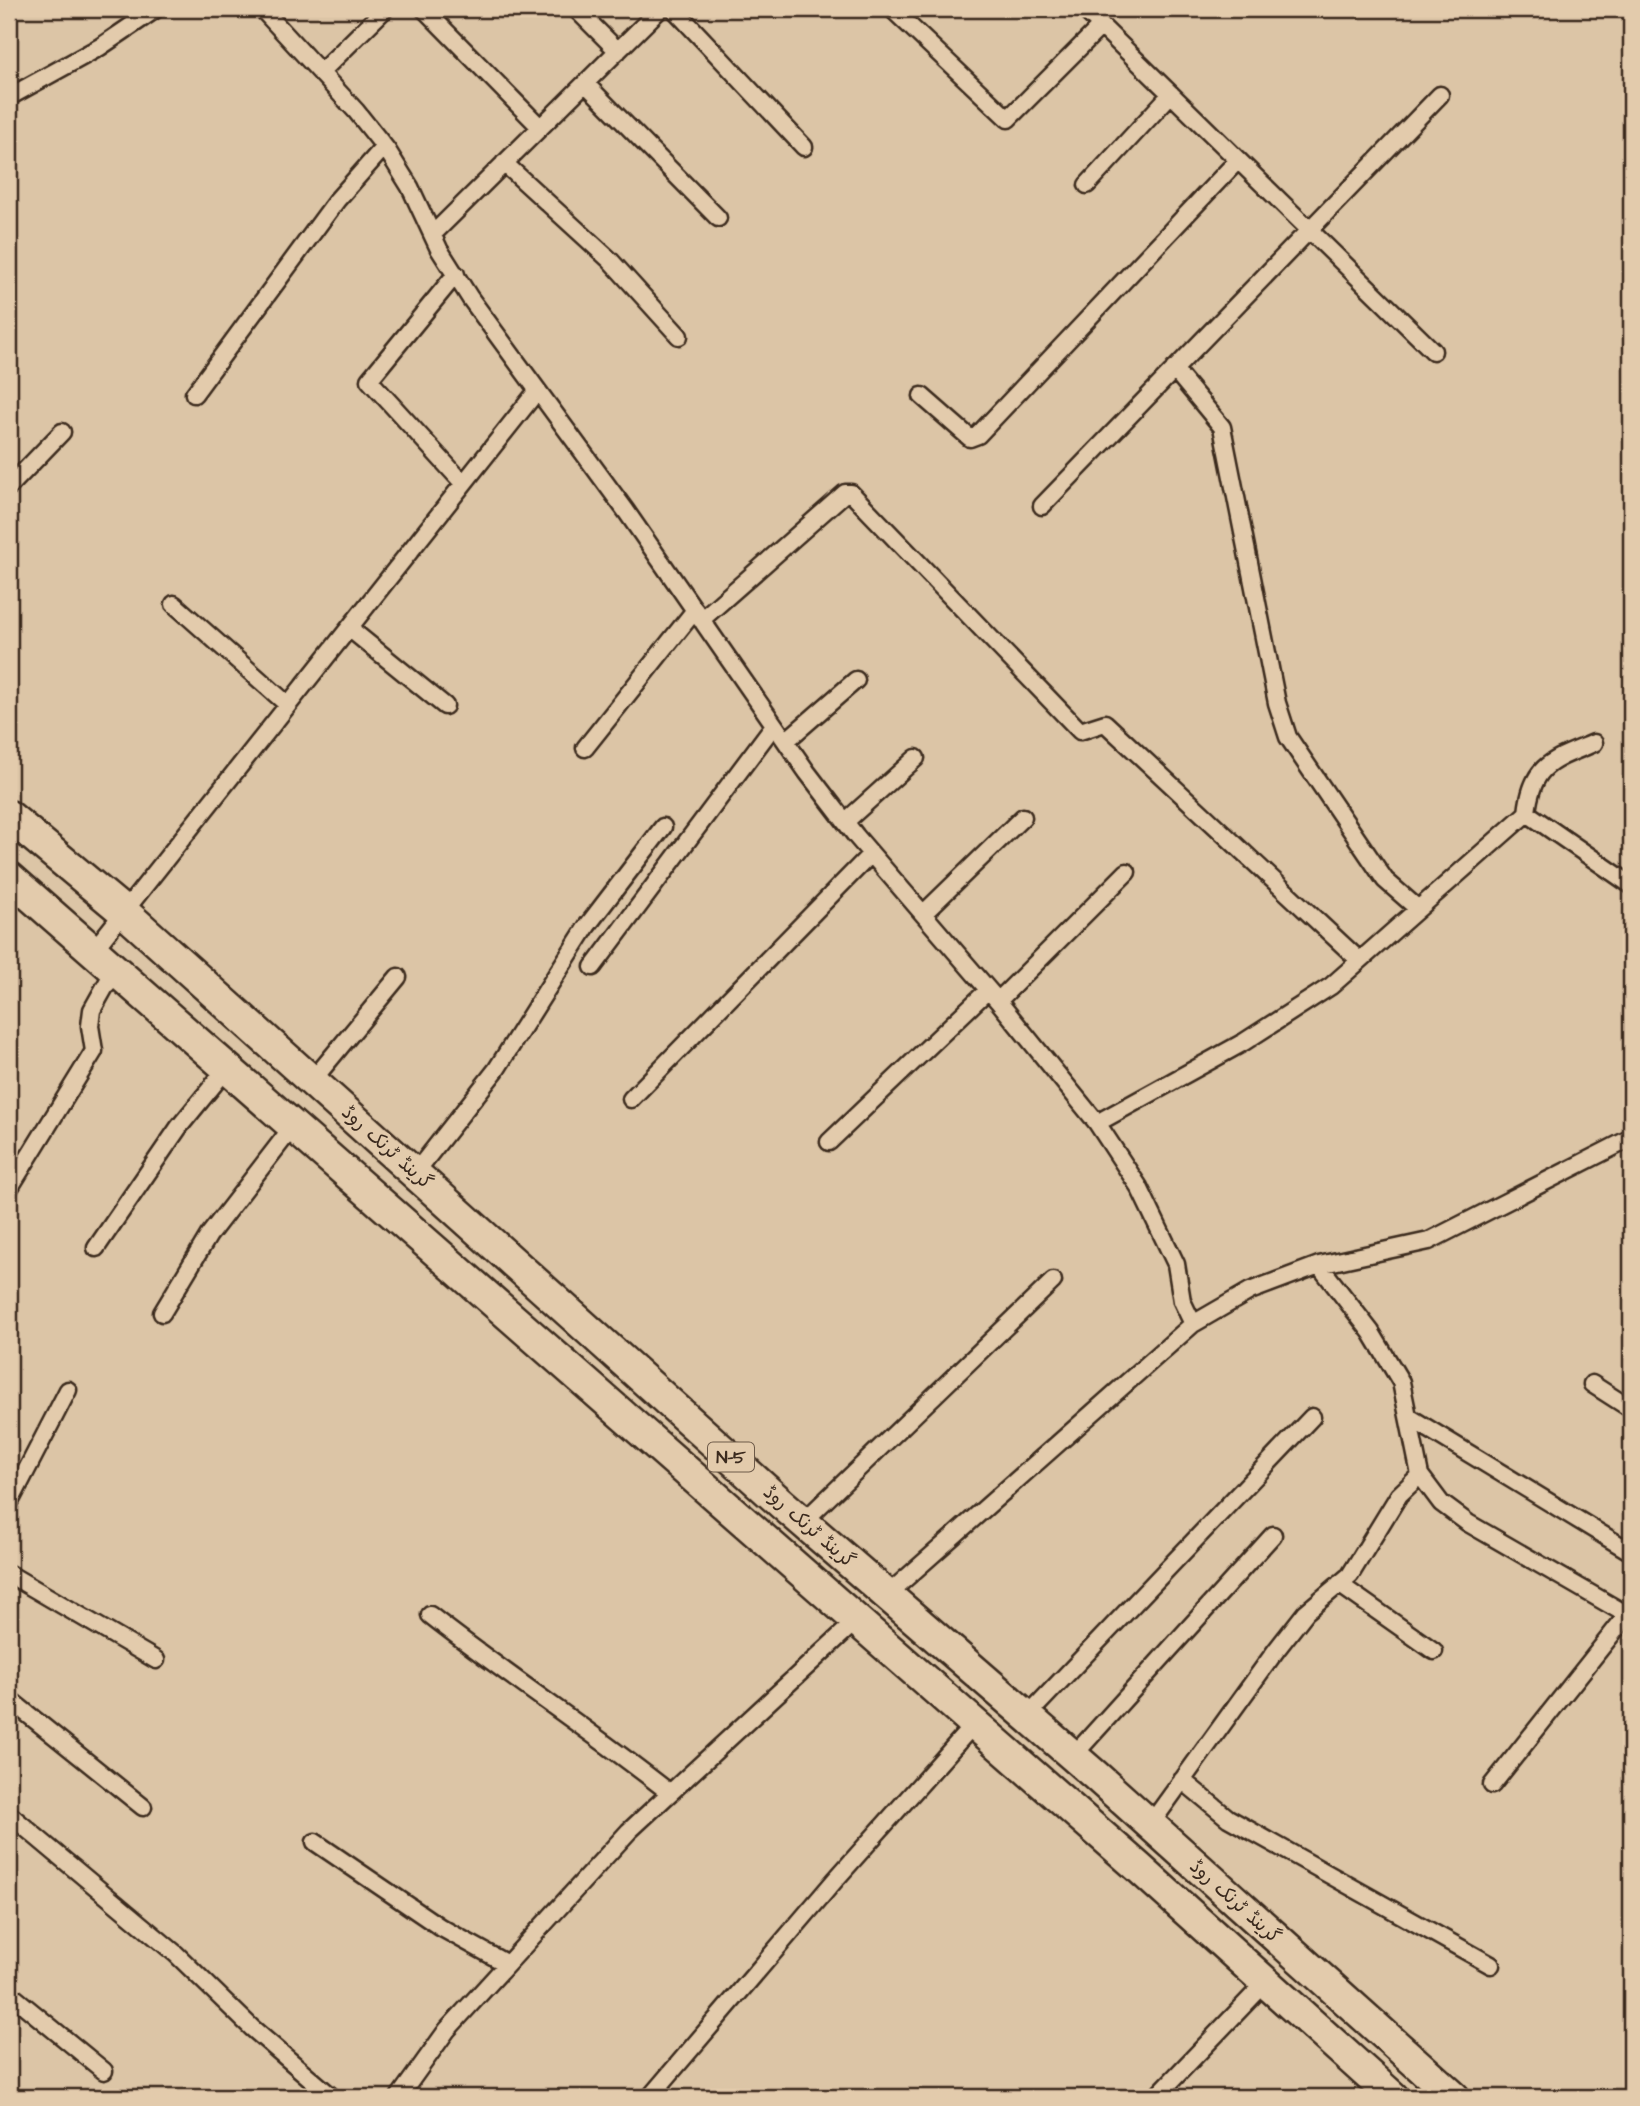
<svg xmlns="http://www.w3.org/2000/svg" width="1640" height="2106" font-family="'Architects Daughter','Playpen Sans Arabic',sans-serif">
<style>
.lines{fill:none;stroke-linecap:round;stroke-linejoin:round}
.street-casing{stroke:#3b2a1e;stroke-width:21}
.highway-casing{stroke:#3b2a1e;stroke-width:35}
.street{stroke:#e3cbac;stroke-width:16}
.highway{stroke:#e3cbac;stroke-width:30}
.labels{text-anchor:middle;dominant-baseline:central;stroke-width:6;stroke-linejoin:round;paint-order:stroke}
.shield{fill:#e3cbac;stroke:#6d5a49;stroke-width:2}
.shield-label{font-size:18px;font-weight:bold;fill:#3b2a1e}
.street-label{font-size:19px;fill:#3b2a1e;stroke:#e3cbac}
</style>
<rect width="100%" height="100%" fill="#dcc5a6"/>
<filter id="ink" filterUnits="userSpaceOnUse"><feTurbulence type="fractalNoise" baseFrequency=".0143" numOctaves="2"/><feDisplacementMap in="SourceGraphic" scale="14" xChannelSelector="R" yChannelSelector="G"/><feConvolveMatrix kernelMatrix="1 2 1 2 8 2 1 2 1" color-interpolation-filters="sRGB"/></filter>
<g filter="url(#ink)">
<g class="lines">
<defs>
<path id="street" d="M262,9l94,102 31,39 23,37 29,62 31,49 156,213 181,261 49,64 142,165 99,122 42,64 37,77 6,37 11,23
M424,9l116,118
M576,9l42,42
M674,9l130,138
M892,9l116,110 93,-93
M1084,9l349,342
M321,72l64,-63
M585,83l133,135
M9,97l91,-50 56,-38
M504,163l106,97 69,76
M1087,185l84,-91
M433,234l227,-225
M456,274l-87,106 94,103
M1174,369l48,58 55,276 11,34 97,143 32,28
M194,394l143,-194 47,-53
M922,396l48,42 8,-3 260,-275
M9,487l53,-55
M1042,506l398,-411
M174,604l114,101
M701,620l144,-127h6l229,238 25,-8 254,237
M349,628l96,78
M786,741l70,-61
M1594,743c-40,17 -62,20 -67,70l104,72
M585,748l110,-138
M845,822l71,-64
M923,914l100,-97
M93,951l444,-560
M593,967l181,-242
M998,1001l129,-129
M312,1081l86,-104
M631,1099l240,-245
M1097,1123l147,-81 87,-56 196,-173
M829,1142l159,-152
M415,1173l81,-103 91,-144 76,-99
M9,1189l85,-138 -4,-25 2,-16 23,-41
M96,1248l83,-121 49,-60
M1319,1265l52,67 30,50 19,93 21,28 27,20 163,94
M162,1313l47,-78 85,-110
M1592,1384l39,25
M1409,1417l222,135
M9,1504l59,-114
M803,1522l250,-241
M9,1574l147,86
M1339,1584l95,67
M887,1595l306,-271 57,-33 69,-26 110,-24 202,-103
M430,1615c79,62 162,116 240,178
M9,1699l134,108
M1027,1716l285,-299
M1073,1756l200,-221
M1182,1780l46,38 263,147
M1492,1785l135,-170
M9,1814l167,140 76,74 80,69
M1150,1825l127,-176 29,-37 44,-37 49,-80 21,-20
M315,1842l125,85 67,37
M9,1993l95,78
M399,2097l48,-67 182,-199 228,-211
M650,2097l186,-218 139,-156
M1156,2097l110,-115"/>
<path id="highway" d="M9,816l115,96 658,592 313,271 359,322
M9,877l1129,990 255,230"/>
</defs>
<use href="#street" class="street-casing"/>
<use href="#highway" class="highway-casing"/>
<use href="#street" class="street"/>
<use href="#highway" class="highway"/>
</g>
</g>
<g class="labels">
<rect class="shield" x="708" y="1442.5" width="46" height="29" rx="5"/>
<g class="shield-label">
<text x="731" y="1457">N-5</text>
</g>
<g class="street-label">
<text transform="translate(387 1148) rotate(42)">گرینڈ ٹرنک روڈ</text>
<text transform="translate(809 1527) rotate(41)">گرینڈ ٹرنک روڈ</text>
<text transform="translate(1235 1902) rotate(42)">گرینڈ ٹرنک روڈ</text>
</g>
</g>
<rect width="1640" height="2106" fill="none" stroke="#e3cbac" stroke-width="35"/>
<rect x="18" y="18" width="1605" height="2071" fill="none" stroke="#3b2a1e" stroke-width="2.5" filter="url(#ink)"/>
</svg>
